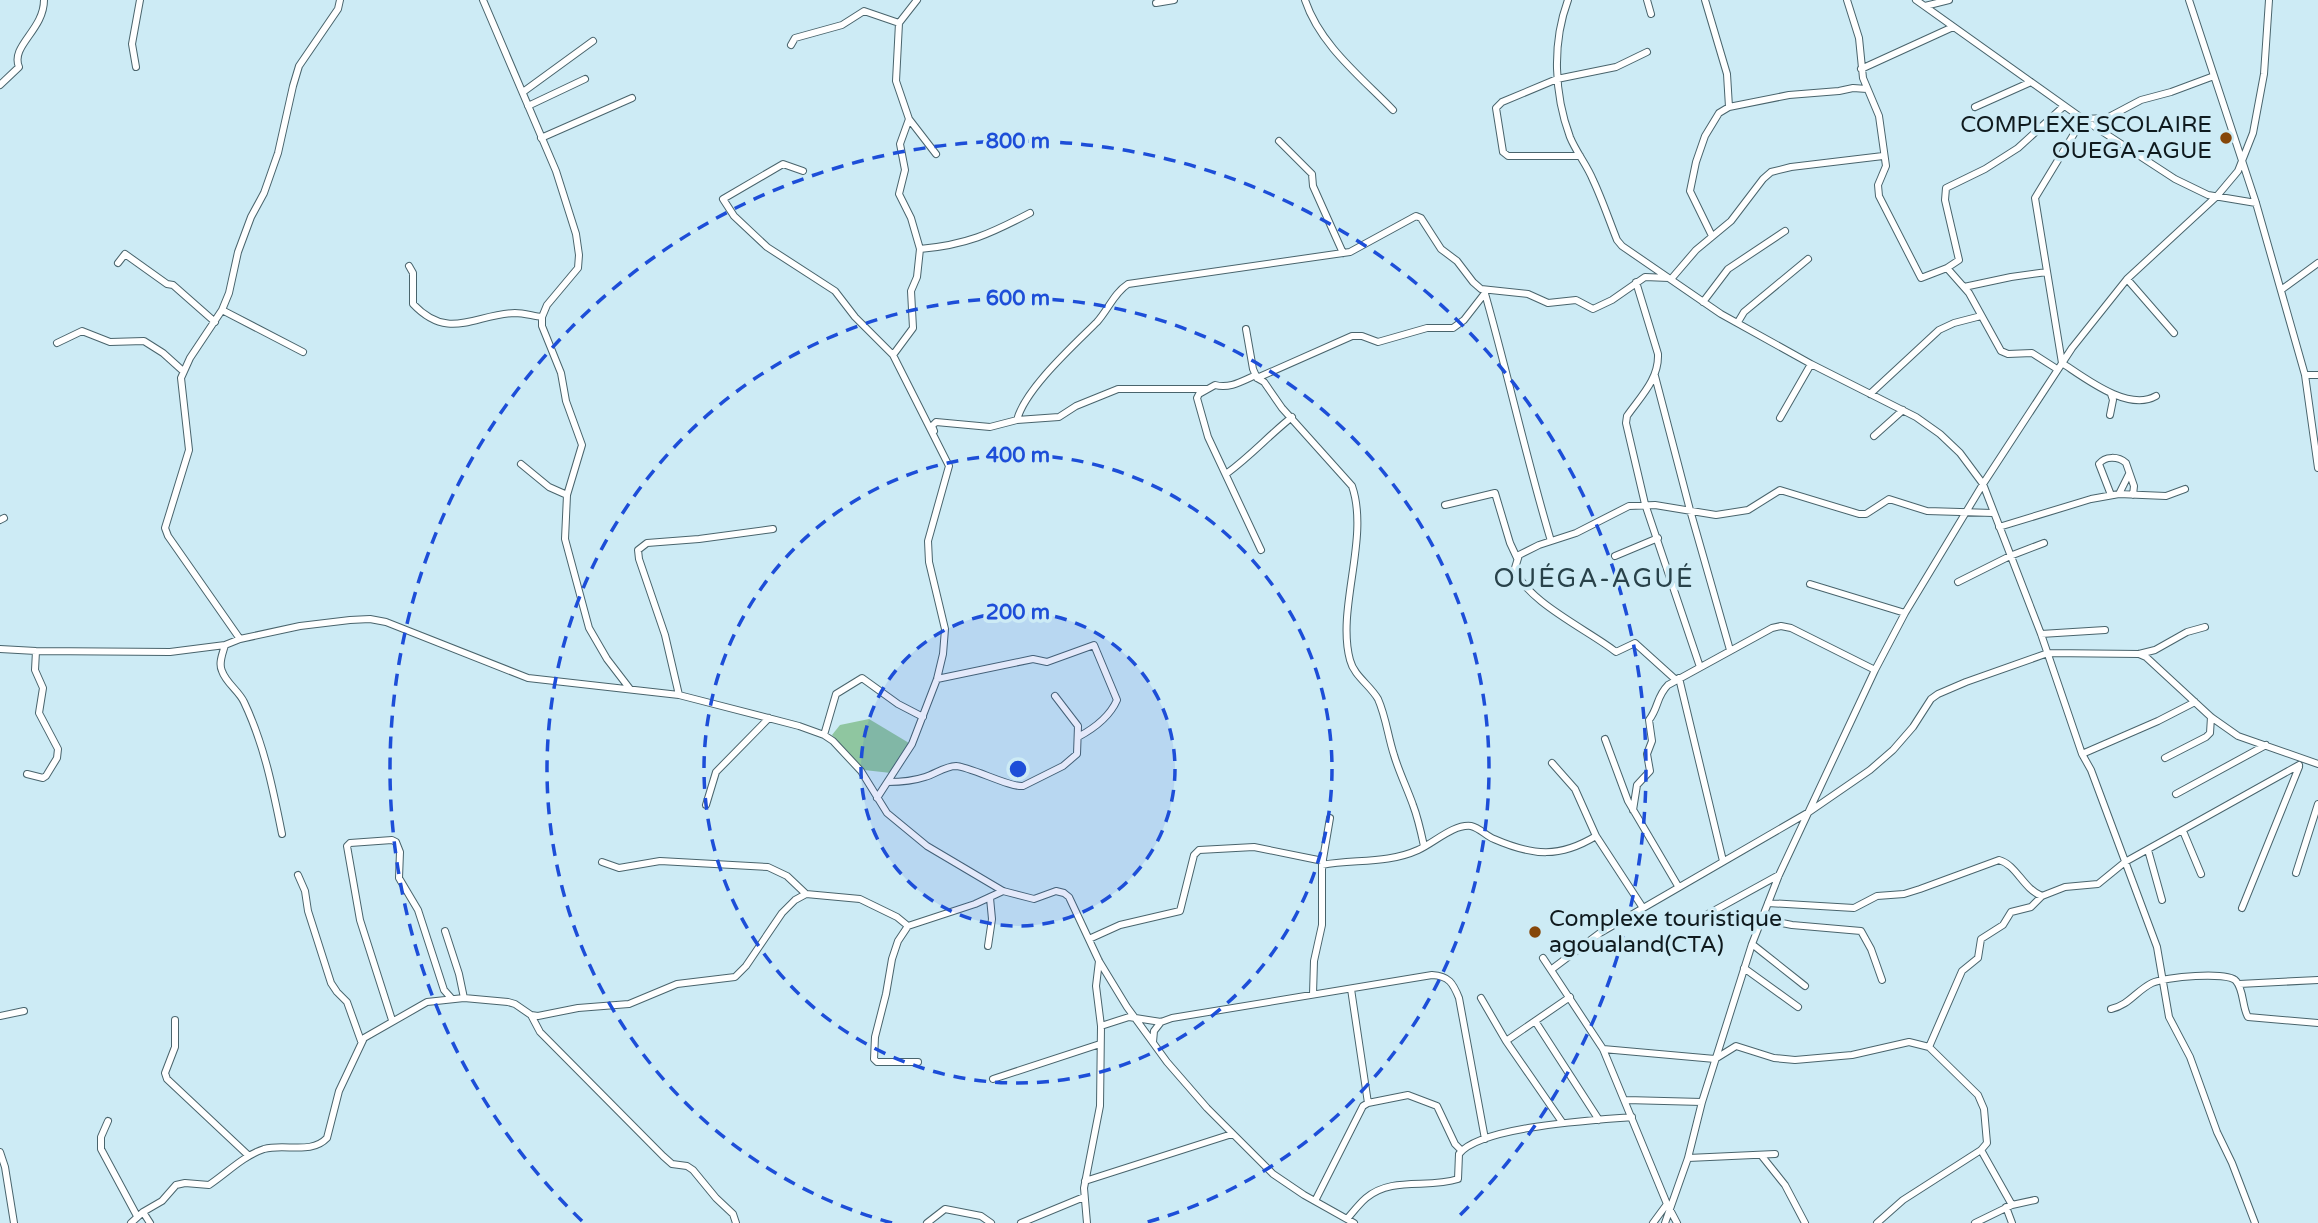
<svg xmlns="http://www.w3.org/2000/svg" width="2318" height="1223" font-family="'Varela Round',sans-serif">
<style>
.green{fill:#8fc6a0}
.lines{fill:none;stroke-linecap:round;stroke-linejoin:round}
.street-casing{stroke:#49646c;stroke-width:8}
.street{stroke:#fff;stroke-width:6}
.ring{fill:none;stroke:#1d4ed8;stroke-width:3.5;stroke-dasharray:12 9}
.poi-dot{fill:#86470a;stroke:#cdebf5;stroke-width:2.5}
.labels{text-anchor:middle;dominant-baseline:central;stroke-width:7;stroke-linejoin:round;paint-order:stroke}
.poi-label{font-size:23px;fill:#0f1a1e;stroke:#cdebf5;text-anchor:end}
.quarter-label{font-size:26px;letter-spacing:2px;fill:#29424a;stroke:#cdebf5}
.centre{fill:#1d4ed8;stroke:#cdebf5;stroke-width:3.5}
.ring-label{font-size:21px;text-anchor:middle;font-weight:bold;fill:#1d4ed8;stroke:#cdebf5;stroke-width:7;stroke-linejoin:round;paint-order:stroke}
</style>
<rect width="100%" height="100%" fill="#cdebf5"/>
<path class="green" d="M869,719l40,24 -18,30 -27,-3 -32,-35 8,-10z"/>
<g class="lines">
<defs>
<path id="street" d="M483,0l73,171 20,63 3,21 -1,13 -31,37 -5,12v9l19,47 5,28 16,44 -15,50 -18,-8 -28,-23
M1305,0c15,45 56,77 88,110
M1568,0c-16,43 -14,94 2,137 6,15 17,28 23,43 9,19 16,40 24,60l5,6 99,68 90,50 105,53 24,17 20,19 23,31 58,150 41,120 9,16 66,177 12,70 21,40 27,75 15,31 23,60
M1647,0l4,14
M1705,0l22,74 2,33
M1847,0l12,38 4,40 16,38 7,50 -8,19 1,11 42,82 26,-10 12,-8 -14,-60 1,-12 39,-19 33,-21 46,-42
M1916,0l167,119 92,60 33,16 48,8
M2189,0l67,203 49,172 13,93
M1156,3l18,-3
M1925,6l24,-6
M791,45l4,-7 47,-13 22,-14 35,12
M136,67l-4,-23 8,-44
M1861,69l92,-42
M0,85l19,-18c-9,-21 25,-37 25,-67
M523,92l70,-51
M528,106l57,-27
M1975,107l56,-25
M909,119l-13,-38 3,-58 18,-23
M541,138l91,-40
M1279,141l33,33 1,12 30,67
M1580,156h-72l-5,-4 -7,-44 6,-6 55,-23 59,-12 31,-15
M803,171l-20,-7 -60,35 11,17 33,31 68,44 20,26 38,38
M1712,236l-22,-45 6,-29 9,-26 14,-23 10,-6 60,-12 50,-4 14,-3 14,1
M920,249c46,-4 70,-15 110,-36
M118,263l7,-9 42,30 6,1 42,37
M409,266l4,7v31c36,38 62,10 102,9 9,0 18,3 27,4
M1947,268l22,25 32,58 7,3 24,-1 25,16
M1672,278l24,-28 35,-29 32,-42 8,-7 20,-5 92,-11
M2127,279l47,54
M1636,282l22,72c1,25 -17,42 -31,62l-1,7 19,81 55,163
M1964,287l47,-10 36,-5
M1484,290c24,84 42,168 67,251
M2281,290l37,-27
M1703,302l25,-33 57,-38
M222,310l81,42
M1738,322l6,-10 64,-53
M1246,329l7,40 4,9 7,4 18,26 70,78c18,52 -16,123 -2,174 4,16 20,25 28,39 8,18 10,38 16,56 5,17 13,33 19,50 5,13 8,27 11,41
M57,343l25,-12 28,11 34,-1 19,12 20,18
M1256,375c-14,6 -26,14 -41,10l-16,9 -2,4 11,39 53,113
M2305,375h13
M1655,376l35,134 40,140
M1257,378l95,-42h10l16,6 49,-14h26l11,-8 21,-27
M1870,394l69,-64 15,-7 27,-7
M2156,396c-28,16 -71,-18 -94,-33l-27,-165 48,-79 24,-1 34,-18 30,-8 43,-16
M2110,415l3,-15 -2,-6
M1780,418l31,-54
M1017,420c8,-31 57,-75 80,-98 11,-12 17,-29 31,-38l222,-32 66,-36 5,2 20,31 16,12 16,21 8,7 47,5 20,9 28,-3 17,9 19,-9 33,-23 24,1
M934,431l-2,-5 4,-4 54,5 27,-7 42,-3 17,-11 42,-17h89
M1874,436l29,-26
M1226,474c26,-19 42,-38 66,-57
M2119,494l10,-20
M567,495l-2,44 24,89 18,31 23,30
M2111,495l-12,-31c6,-8 19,-8 27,-1l8,23 -1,9
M1445,505l50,-12 15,50 7,15
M0,520l4,-2
M1999,527l92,-28 28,-5 47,2 19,-7
M1615,556l43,-18
M1958,582l52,-26 34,-13
M1810,584l95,29
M2041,634l64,-4
M240,639l-72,-103 -3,-8 24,-78 -8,-72 9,-20 32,-48 7,-17 9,-41 13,-35 13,-24 14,-40 15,-67 6,-20 39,-57 2,-9
M225,645c-2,8 -7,18 -3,26 4,12 17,20 22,31 20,42 29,87 38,132
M0,649l36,2 134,1 55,-7 15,-6 60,-13 50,-6 20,-1 16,3 142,56 151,17 120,31 25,9 9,6 28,30 26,42 40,33 76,45 31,8 22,-8 8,2 5,4 30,64 28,46 40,55 40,46 66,66 31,21 50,28
M2139,654l7,3 65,60 27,19 80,28
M1679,678l44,183
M937,679l96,-20 14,3 47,-17 23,55c-7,16 -24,29 -39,37
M1676,680l-41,-37 -19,9c-26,-21 -93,-52 -101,-84l4,-13 20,-10 37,-12 53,-27 26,-1 61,10 32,-5 32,-20 79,24h7l23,-15 38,12 66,2
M679,695l-14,-60 -26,-76 -1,-9 9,-7 52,-4 74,-10
M824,735l12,-41 26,-16 36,26 25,13
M1605,739l23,62 50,85
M2082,754l76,-33 37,-19
M2165,758l41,-21 4,-4 1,-16
M1552,763l23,26 21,47 47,72
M27,774l16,4 3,-2 11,-18 1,-9 -19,-36 4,-25 -8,-18 1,-19
M888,782c12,0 25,-1 37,-5 10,-3 21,-11 31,-11 15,1 55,22 67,20l40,-20 14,-12 1,-28 -23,-30
M2176,794l90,-49
M877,798l35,-54 25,-65 6,-25 2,-25 -16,-67 -1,-21 21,-75 -56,-111 20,-27 -2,-37 6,-14 3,-28 -9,-31 -12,-24 6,-24 -5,-26 9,-25 27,35
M706,805l10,-33 53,-54
M1633,810l4,-25 13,-14 -3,-17 5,-13 -3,-21c10,-13 7,-23 19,-35l104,-57 9,-2 10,2 84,42
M2183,831l18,43
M2148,850l14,50
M602,862l17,6 41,-7 108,6 19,9 19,18
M1322,865c32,-6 65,-1 96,-15 16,-7 35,-26 53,-24 9,2 15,10 23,13 39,17 66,19 102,-3
M2296,873l22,-69
M298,875l7,16 3,20 23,72 6,9 10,10 14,39
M1768,903l86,5 23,-12 27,-2 16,-5 79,-29c18,5 24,29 43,36
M2242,908l57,-141
M1764,913l18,10 10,2 69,6 10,18 11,31
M1699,919l80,-44
M908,926l-10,15 -6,18 -6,35 -11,43 -1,22 3,3h41
M445,931l14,43 5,24
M1089,939l31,-14 60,-14 14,-56 5,-5 55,-3 69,14
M1752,944l53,42
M988,946l4,-27 -2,-21
M1543,958l60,91 64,155 10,19
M1744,968l54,39
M1552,969l48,-36 209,-121 61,-42 23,-20 20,-23 18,-28 7,-5 28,-12 82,-29 91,1 16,-4 32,-18 18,-5
M2239,984l79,-4
M1351,989l17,114
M1313,994l1,-33 8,-36v-60l8,-47
M1481,998l25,43 56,81
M2111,1009c18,-4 25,-18 41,-26 12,-6 76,-12 84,-2 8,9 6,26 12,36l70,6
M531,1015l9,17 123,124 9,8 15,2 6,4 23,28 17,16 3,9
M0,1016l24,-5
M175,1020v27l-10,26 2,6 82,77
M392,1020l-32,-100 -13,-74 3,-3 42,-3 4,2 4,10 -1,26 19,32 26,80 8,9
M1535,1021l64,99
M1101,1026l28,-9 32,5 11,-4 260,-43c17,1 21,8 27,23l26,141
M1506,1041l64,-44
M1153,1042l1,-11 7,-9
M1929,1047l33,-76 16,-13 3,-19 22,-14 8,-13 20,-5 11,-11 23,-9 33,-3 27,-22 174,-97
M1603,1049l112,10 21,-13 38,12 21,2 57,-5 57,-13 20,5 49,48 6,14 3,34 -6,7 -78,50 -26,23
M993,1079l107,-35
M1626,1100l76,2
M108,1121l-7,16v12l36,67
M1981,1150l31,55
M0,1152l5,15 9,56
M1761,1155l24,30 20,38
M1688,1158l87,-4
M1085,1181l147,-47
M1315,1201l48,-95 5,-3 40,-8 29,11 18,38 6,6
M2006,1207l6,16
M143,1212l7,11
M1347,1219c6,-7 12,-15 19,-21 26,-22 62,-9 92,-19l1,-25c21,-28 137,-34 173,-37
M131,1223l12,-11 19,-11 14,-16 9,-2 24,2c18,-12 34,-29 55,-36 21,-6 47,6 63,-11l12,-47 25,-53 63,-36 37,-4 44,4 7,2 16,11 7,1 40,-8 51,-4 48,-20 58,-7 11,-11 36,-53 13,-13 11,-6 54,5 37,18 11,9 67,-22 28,-13
M927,1223l18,-14 36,7 10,7
M1021,1223l63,-26
M1087,1223l-3,-35 16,-82 1,-80 -5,-40 3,-25
M1653,1223l14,-19
M1665,1223l23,-65 14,-56 50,-158 27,-69 96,-205 30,-57 78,-129 89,-136 55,-69 90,-83 21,-25 15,-38 11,-59 5,-74
M1975,1223l37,-18 23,-5"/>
</defs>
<use href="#street" class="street-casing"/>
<use href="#street" class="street"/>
</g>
<circle cx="1018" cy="769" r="157" fill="#1d4ed8" fill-opacity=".12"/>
<g class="ring">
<circle cx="1018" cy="769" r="157"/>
<circle cx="1018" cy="769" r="314"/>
<path d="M892 1223A471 471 0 1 1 1144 1223"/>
<path d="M582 1221A628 628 0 1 1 1454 1221"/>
</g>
<g class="poi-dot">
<circle cx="2226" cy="138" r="7"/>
<circle cx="1535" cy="932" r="7"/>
</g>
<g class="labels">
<g class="poi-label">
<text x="2212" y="125">COMPLEXE SCOLAIRE<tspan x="2212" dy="26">OUEGA-AGUE</tspan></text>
<text x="1549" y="919" text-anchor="start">Complexe touristique<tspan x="1549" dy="26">agoualand(CTA)</tspan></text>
</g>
<g class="quarter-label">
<text x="1594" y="578">OUÉGA-AGUÉ</text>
</g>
</g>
<circle cx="1018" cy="769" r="10" class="centre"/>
<g class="ring-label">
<text x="1018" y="148">800 m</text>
<text x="1018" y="305">600 m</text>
<text x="1018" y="462">400 m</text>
<text x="1018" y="619">200 m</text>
</g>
</svg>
